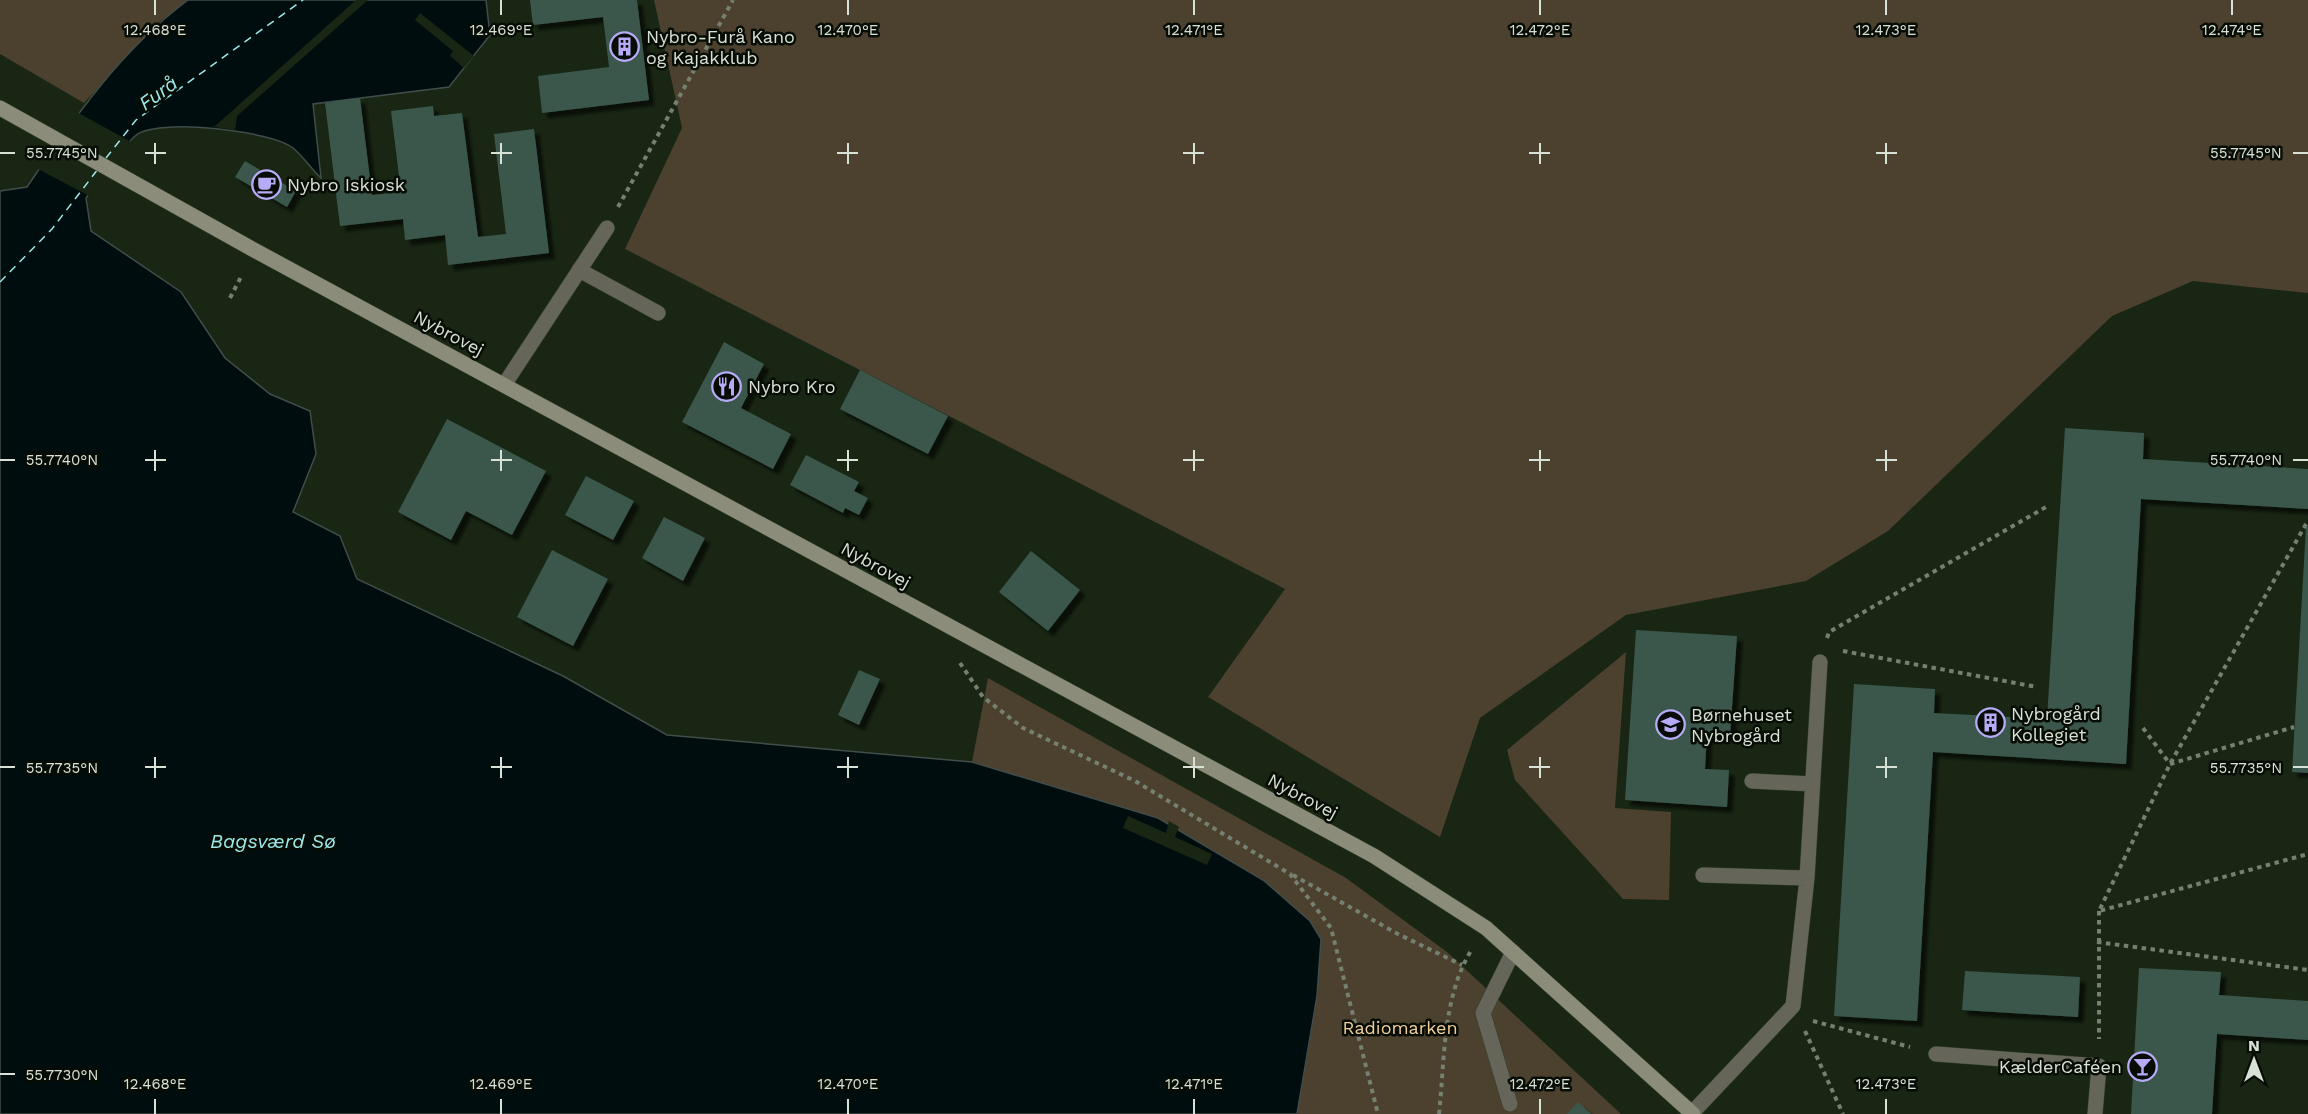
<svg xmlns="http://www.w3.org/2000/svg" width="2308" height="1114" font-family="'Work Sans',sans-serif">
<style>
.green{fill:#4c402e}
.water{fill:#000d0e;stroke:#414d4a;stroke-width:1.5}
.pier{fill:#182613}
.lines{fill:none;stroke-linecap:round;stroke-linejoin:round}
.ferry{stroke:#9ce8eb;stroke-width:1.5;stroke-dasharray:8 6;stroke-linecap:butt}
.building{fill:#3a574c;filter:url(#shadow)}
.lane-casing{stroke:#33402e;stroke-width:16}
.secondary-casing{stroke:#33402e;stroke-width:16}
.path{stroke:#758071;stroke-width:4;stroke-dasharray:4.5 4.5;stroke-linecap:butt}
.lane{stroke:#656559;stroke-width:15}
.secondary{stroke:#8b8c79;stroke-width:15}
.ticks{fill:none;stroke:#d8e1d5;stroke-width:2}
.labels{text-anchor:middle;dominant-baseline:central;stroke-width:5;stroke-linejoin:round;paint-order:stroke}
.poi-label{font-size:18px;fill:#d8e1d5;stroke:#070d05;text-anchor:start}
.street-label{font-size:18px;fill:#d8e1d5;stroke:#070d05}
.park-label{font-size:18px;fill:#f1cf9d;stroke:#070d05}
.water-label{font-size:20px;font-style:italic;fill:#9ce8eb;stroke:#070d05}
.ticks-label{font-size:15px;text-anchor:middle;fill:#d8e1d5;stroke:#070d05;stroke-width:5;stroke-linejoin:round;paint-order:stroke}
</style>
<defs>
<filter id="shadow"><feDropShadow dx="5.5" dy="5.5" stdDeviation="1.5" flood-color="#0009"/></filter>
</defs>
<rect width="100%" height="100%" fill="#182613"/>
<path class="green" d="M0,0h188l-30,23 -74,80 -84,-49z
M654,0h1654v293l-115,-12 -81,35 -224,215 -82,50 -180,34 -146,103 -40,119 -232,-140 77,-108 -660,-340 57,-121z
M1626,652l-11,156 56,4 -2,88 -46,-1 -108,-119 -8,-30z
M988,678l358,200 101,74 174,162h-324l20,-118 -159,-178 -186,-56z"/>
<path class="water" d="M188,0h298l4,35 -41,52 -136,17 8,74c-10,-9 -18,-22 -28,-30 -21,-17 -137,-31 -158,-12 -18,17 -33,42 -49,62l5,33 90,61 44,66 45,36 40,17 6,43 -23,58 47,24 17,43 206,97 104,59 305,27 186,56 105,62 47,41 11,18 -4,57 -20,118h-1297v-923l27,-4c47,-69 93,-136 161,-187z"/>
<path class="pier" d="M356,0h12l-131,116 -2,14 -21,-3z
M420,13l54,43 -10,12 -14,-12 3,-5 -38,-31z
M75,111l58,32 -42,54 -55,-29z
M1128,816l38,17 3,-12 10,6 -4,10 37,17 -5,11 -84,-37z"/>
<g class="lines">
<path class="ferry" d="M106,158l30,-38 167,-120
M0,282l52,-53 46,-60"/>
</g>
<path class="building" d="M530,0h107l12,100 -107,13 -4,-37 71,-9 -6,-50 -70,8z
M360,98l12,97 29,-3 -10,-81 42,-5 1,10 28,-3 16,124 28,-3 -12,-100 40,-5 15,124 -101,12 -3,-30 -40,5 -2,-21 -63,7 -15,-123z
M245,161l51,30 -9,16 -52,-30z
M724,342l40,22 -23,44 50,26 -18,35 -91,-47z
M860,370l88,46 -20,38 -88,-45z
M447,419l99,52 -34,64 -46,-24 -15,29 -53,-28z
M2065,428l79,5 -1,26 165,10v40l-167,-10 -15,265 -193,-12 -16,269 -83,-5 20,-332 81,5 -1,24 113,6z
M806,455l53,27 -5,9 14,7 -9,17 -14,-7 -2,5 -53,-28z
M586,476l48,25 -21,39 -48,-25z
M664,517l41,21 -22,43 -41,-23z
M2306,527h2v246l-16,-1z
M552,550l56,29 -35,67 -56,-29z
M1031,551l49,39 -32,41 -49,-39z
M1636,630l101,6 -7,100 -23,-1 -2,34 24,1 -2,37 -102,-7z
M859,670l21,9 -21,46 -21,-10z
M2139,968l82,4 -2,23 89,6v39l-91,-6 -5,80h-81z
M1965,971l115,6 -2,40 -116,-7z
M1578,1102l13,12h-24z"/>
<g class="lines">
<defs>
<path id="lane" d="M579,270l79,43
M504,385l103,-157
M1752,781l60,3
M1703,875l104,3
M1936,1054l163,12 -4,48
M1510,1104l-27,-91 30,-61
M1692,1113l101,-107 14,-128 13,-216"/>
<path id="secondary" d="M0,108l254,142 1120,606 112,72 207,186"/>
</defs>
<use href="#lane" class="lane-casing"/>
<use href="#secondary" class="secondary-casing"/>
<path class="path" d="M618,207l115,-207
M230,298l12,-23
M2306,524l-136,240 -71,147 209,-57
M1827,638l2,-6 217,-125
M1843,651l194,36
M960,663l23,34 40,31 112,53 155,93 41,54 47,186
M2143,728l27,36 124,-37
M1293,875l103,58 66,32
M2099,911v128
M2097,942l211,28
M1813,1021l97,26
M1805,1031l38,83
M1439,1114c6,-55 3,-117 33,-165"/>
<use href="#lane" class="lane"/>
<use href="#secondary" class="secondary"/>
</g>
<path class="ticks" d="M155,0v15M501,0v15M848,0v15M1194,0v15M1540,0v15M1886,0v15M2232,0v15M155,143v21M501,143v21M848,143v21M1194,143v21M1540,143v21M1886,143v21M0,153h15M145,153h21M491,153h21M837,153h21M1183,153h21M1529,153h21M1876,153h21M2293,153h15M155,450v21M501,450v21M848,450v21M1194,450v21M1540,450v21M1886,450v21M0,460h15M145,460h21M491,460h21M837,460h21M1183,460h21M1529,460h21M1876,460h21M2293,460h15M155,757v21M501,757v21M848,757v21M1194,757v21M1540,757v21M1886,757v21M0,767h15M145,767h21M491,767h21M837,767h21M1183,767h21M1529,767h21M1876,767h21M2293,767h15M0,1074h15M155,1099v15M501,1099v15M848,1099v15M1194,1099v15M1540,1099v15M1886,1099v15"/>
<defs>
<symbol id="building-ring" viewBox="-11 -11 22 22"><circle r="9.5" fill="#070d05" stroke="#b7abf8" stroke-width="1.5"/><path d="M-4-6H4V6H1V3H-1V6H-4ZM-2.5-4.3h1.7v1.8h-1.7ZM.8-4.3h1.7v1.8H.8ZM-2.5-1h1.7V.8h-1.7ZM.8-1h1.7V.8H.8Z" fill="#b7abf8"/></symbol>
<symbol id="cafe-ring" viewBox="-11 -11 22 22"><circle r="9.5" fill="#070d05" stroke="#b7abf8" stroke-width="1.5"/><path d="M-5.5-4.5H6V0H3Q3 3.5 0 3.5H-2.5Q-5.5 3.5-5.5 0ZM3-3.2v2h1.7v-2ZM-6 4.5H4V6H-6Z" fill="#b7abf8"/></symbol>
<symbol id="restaurant-ring" viewBox="-11 -11 22 22"><circle r="9.5" fill="#070d05" stroke="#b7abf8" stroke-width="1.5"/><path d="M-5-6h1v4h1v-4h1v4h1v-4h1v5L-1.5 .5V6h-2V.5L-5-1ZM5-6V6H3V1.5H1.5Q1.5-4 5-6Z" fill="#b7abf8"/></symbol>
<symbol id="school-ring" viewBox="-11 -11 22 22"><circle r="9.5" fill="#070d05" stroke="#b7abf8" stroke-width="1.5"/><path d="M0-5L7-2L0 1L-7-2ZM-4 1L0 2.5L4 1V4Q0 6-4 4Z" fill="#b7abf8"/></symbol>
<symbol id="bar-ring" viewBox="-11 -11 22 22"><circle r="9.5" fill="#070d05" stroke="#b7abf8" stroke-width="1.5"/><path d="M-6-5H6L.8 .8V4.5H3.5V6h-7V4.5H-.8V.8Z" fill="#b7abf8"/></symbol>
</defs>
<g fill-rule="evenodd">
<use href="#building-ring" x="608" y="30" width="33" height="33"/>
<use href="#cafe-ring" x="250" y="168" width="33" height="33"/>
<use href="#restaurant-ring" x="710" y="370" width="33" height="33"/>
<use href="#building-ring" x="1974" y="706" width="33" height="33"/>
<use href="#school-ring" x="1654" y="708" width="33" height="33"/>
<use href="#bar-ring" x="2126" y="1050" width="33" height="33"/>
</g>
<g class="labels">
<g class="poi-label">
<text x="646" y="36">Nybro-Furå Kano<tspan x="646" dy="21">og Kajakklub</tspan></text>
<text x="287" y="184">Nybro Iskiosk</text>
<text x="748" y="386">Nybro Kro</text>
<text x="2011" y="713">Nybrogård<tspan x="2011" dy="21">Kollegiet</tspan></text>
<text x="1691" y="714">Børnehuset<tspan x="1691" dy="21">Nybrogård</tspan></text>
<text x="2122" y="1066" text-anchor="end">KælderCaféen</text>
</g>
<g class="street-label">
<text transform="translate(449 333) rotate(28)">Nybrovej</text>
<text transform="translate(876 565) rotate(29)">Nybrovej</text>
<text transform="translate(1303 796) rotate(28)">Nybrovej</text>
</g>
<g class="park-label">
<text x="1400" y="1027">Radiomarken</text>
</g>
<g class="water-label">
<text transform="translate(158 93) rotate(-36)">Furå</text>
<text x="273" y="841">Bagsværd Sø</text>
</g>
</g>
<g class="ticks-label">
<text x="155" y="35">12.468°E</text>
<text x="501" y="35">12.469°E</text>
<text x="848" y="35">12.470°E</text>
<text x="1194" y="35">12.471°E</text>
<text x="1540" y="35">12.472°E</text>
<text x="1886" y="35">12.473°E</text>
<text x="2232" y="35">12.474°E</text>
<text x="62" y="158">55.7745°N</text>
<text x="2246" y="158">55.7745°N</text>
<text x="62" y="465">55.7740°N</text>
<text x="2246" y="465">55.7740°N</text>
<text x="62" y="773">55.7735°N</text>
<text x="2246" y="773">55.7735°N</text>
<text x="62" y="1080">55.7730°N</text>
<text x="155" y="1089">12.468°E</text>
<text x="501" y="1089">12.469°E</text>
<text x="848" y="1089">12.470°E</text>
<text x="1194" y="1089">12.471°E</text>
<text x="1540" y="1089">12.472°E</text>
<text x="1886" y="1089">12.473°E</text>
</g>
<g transform="translate(2254 1060)" stroke="#070d05" stroke-width="4.5" paint-order="stroke">
<path d="M0-4.5L10 22L0 15L-10 22Z" fill="#d8e1d5"/>
<text y="-9" font-size="16" font-weight="bold" text-anchor="middle" fill="#d8e1d5">N</text>
</g>
</svg>
